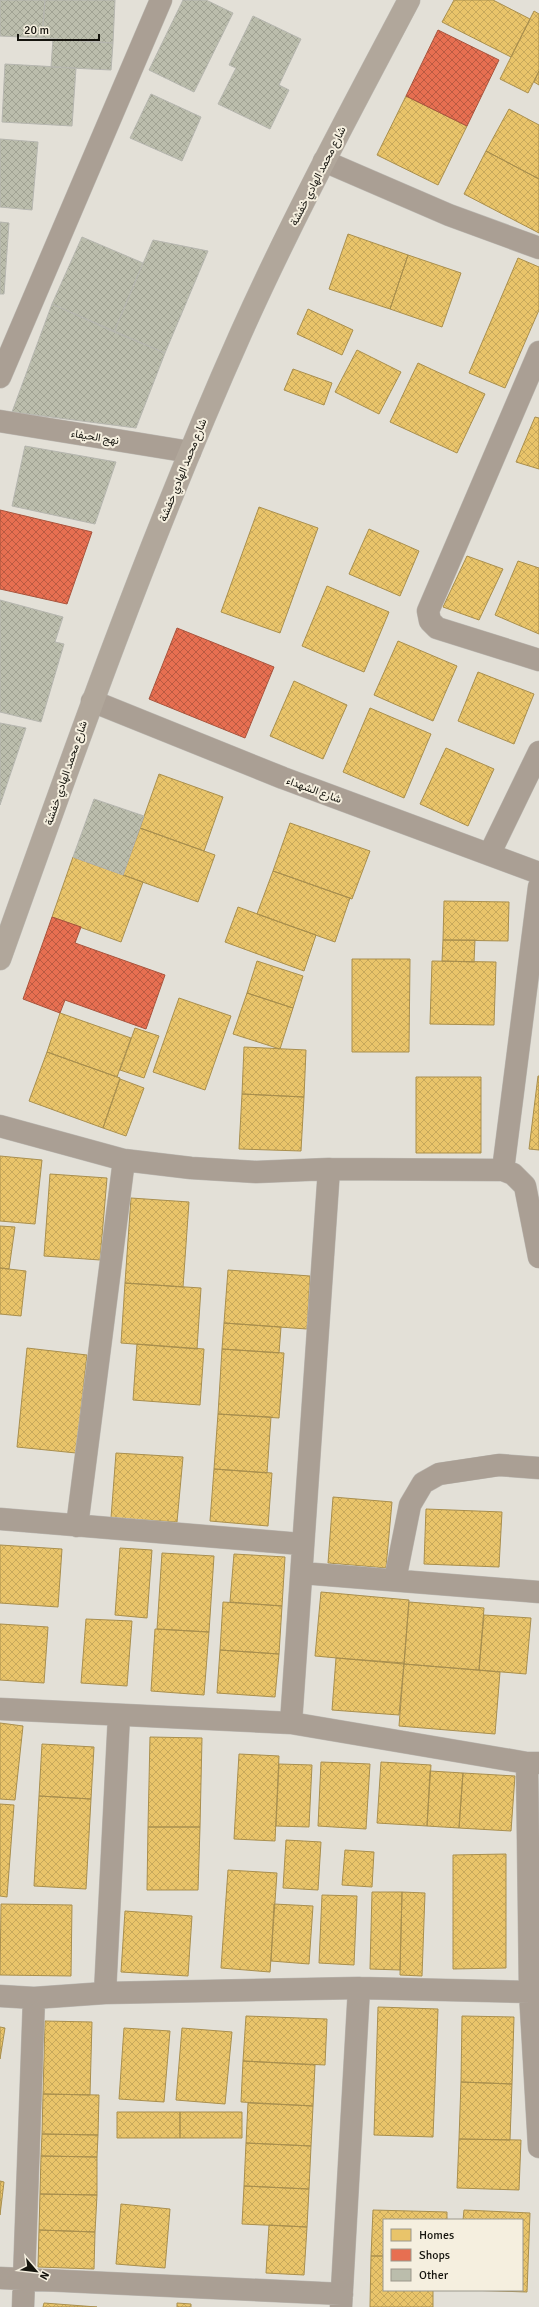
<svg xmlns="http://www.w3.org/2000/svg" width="539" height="2307" font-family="Signika,Vazirmatn,sans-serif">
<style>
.homes{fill:url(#homes-cross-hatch);stroke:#a98f4e}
.shops{fill:url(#shops-cross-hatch);stroke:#a8543d}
.building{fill:url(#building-cross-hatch);stroke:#b6b6af}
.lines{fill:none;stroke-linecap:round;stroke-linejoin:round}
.street-casing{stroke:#bdbab4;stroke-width:23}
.secondary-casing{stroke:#bdbab4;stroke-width:23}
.street{stroke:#aa9f94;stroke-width:22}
.secondary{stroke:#b1a79b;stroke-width:22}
.labels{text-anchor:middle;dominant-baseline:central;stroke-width:4;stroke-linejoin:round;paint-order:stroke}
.street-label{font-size:11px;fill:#15140e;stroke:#f5efdf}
</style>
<defs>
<pattern id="homes-cross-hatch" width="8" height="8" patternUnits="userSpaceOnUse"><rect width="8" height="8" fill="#e9c46a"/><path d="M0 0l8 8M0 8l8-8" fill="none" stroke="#c7a85b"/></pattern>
<pattern id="shops-cross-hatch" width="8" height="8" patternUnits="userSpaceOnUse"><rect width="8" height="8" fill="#e76f51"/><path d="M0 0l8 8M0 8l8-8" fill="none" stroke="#ba5a42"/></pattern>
<pattern id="building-cross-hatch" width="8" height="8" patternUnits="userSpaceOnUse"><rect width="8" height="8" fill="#bbbdac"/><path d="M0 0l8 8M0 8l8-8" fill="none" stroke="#a0a293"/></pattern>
</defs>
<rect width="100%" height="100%" fill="#e3e0d7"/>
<path class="homes" d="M454,0h39l37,19 -19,38 -69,-35z
M534,11l5,3v57l-11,22 -28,-14z
M539,71v14l-5,-3z
M406,96l61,30 -29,59 -61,-30z
M509,109l30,16v54l-53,-28z
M486,151l53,28v54l-75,-39z
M348,234l60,21 -18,54 -61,-20z
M408,255l53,18 -19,54 -52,-18z
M518,258l21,9v43l-34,78 -36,-15z
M308,309l45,21 -11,25 -45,-21z
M357,350l44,22 -22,42 -44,-22z
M418,363l67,31 -28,59 -67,-31z
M293,369l39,14 -8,22 -40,-15z
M535,417l4,1v51l-23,-7z
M259,507l59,21 -38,105 -59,-21z
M369,529l50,22 -19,45 -51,-22z
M467,556l36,13 -24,51 -36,-13z
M518,561l21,7v66l-44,-19z
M327,586l62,26 -25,60 -62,-26z
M398,641l59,25 -24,55 -59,-26z
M478,672l56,22 -20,50 -56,-23z
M294,681l53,24 -24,54 -53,-23z
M370,708l61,26 -27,64 -61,-26z
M446,748l48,21 -26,57 -48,-22z
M159,774l64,23 -19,54 -64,-23z
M290,823l80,28 -18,48 -79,-28z
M140,828l75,27 -17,47 -75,-27z
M73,857l70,25 -22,60 -69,-25z
M273,871l77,27 -15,44 -78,-28z
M444,901l65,1 -1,39 -65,-1z
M238,907l78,28 -12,36 -79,-29z
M443,940h32l-1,22 -32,-1z
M352,959h58l-1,93h-57z
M257,961l46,15 -10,32 -46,-15z
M432,961l64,1 -2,63 -64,-1z
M247,993l46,15 -13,41 -47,-15z
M179,998l52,18 -26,74 -52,-18z
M60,1013l71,25 -14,39 -70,-25z
M135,1028l24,8 -15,42 -24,-8z
M244,1047l62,3 -2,47 -62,-3z
M47,1052l73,26 -17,50 -74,-27z
M538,1076h1v74l-10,-1z
M416,1077h65v76h-65z
M120,1079l24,9 -18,48 -23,-8z
M242,1094l62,3 -3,54 -62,-2z
M0,1156l42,4 -7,64 -35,-3z
M50,1174l57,4 -7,82 -56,-4z
M131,1198l58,4 -6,85 -58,-4z
M0,1226l15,1 -6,42 -9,-1z
M0,1268l26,3 -5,45 -21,-2z
M228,1270l82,6 -3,53 -83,-6z
M125,1283l76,5 -4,61 -76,-6z
M224,1323l57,4 -2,26 -57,-4z
M137,1344l67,5 -4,56 -67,-5z
M27,1348l60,7 -11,98 -59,-6z
M222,1349l62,4 -5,65 -61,-4z
M218,1414l53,3 -4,56 -53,-4z
M116,1453l67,4 -6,65 -66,-4z
M214,1469l58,4 -4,53 -58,-5z
M333,1497l59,5 -6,66 -58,-5z
M426,1509l76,3 -3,55 -75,-3z
M0,1545l62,4 -4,58 -58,-4z
M120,1548l32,2 -5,68 -32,-3z
M162,1553l52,3 -5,76 -52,-3z
M234,1554l51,3 -3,49 -52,-4z
M321,1592l88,8 -5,64 -89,-8z
M223,1602l59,4 -3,48 -59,-4z
M409,1602l75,6 -5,62 -75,-6z
M484,1615l47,3 -5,56 -47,-4z
M86,1619l46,2 -5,65 -46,-3z
M0,1624l48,3 -4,56 -44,-3z
M155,1629l54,3 -5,63 -53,-4z
M220,1650l59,4 -4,43 -58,-4z
M336,1658l68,5 -5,52 -67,-5z
M404,1664l96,8 -5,62 -96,-8z
M0,1723l23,3 -8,74 -15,-1z
M150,1737l52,1 -2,89h-52z
M42,1744l52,3 -3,52 -52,-3z
M239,1754l40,2 -4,85 -41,-2z
M321,1762l49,2 -4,65 -48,-3z
M381,1762l50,3 -4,61 -50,-3z
M279,1764l33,1 -3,62 -33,-1z
M430,1771l33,2 -4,55 -32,-2z
M463,1773l52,3 -4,55 -52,-3z
M39,1796l52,3 -5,90 -52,-3z
M0,1804l14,1 -7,92 -7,-1z
M148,1827h52l-2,63h-51z
M286,1840l35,2 -3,48 -35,-2z
M345,1850l29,2 -2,35 -30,-2z
M506,1854v114l-53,1v-114z
M228,1870l49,3 -7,99 -49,-4z
M372,1892h30l-2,78 -30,-1z
M402,1892l23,1 -3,83 -22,-1z
M322,1895l35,1 -3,69 -35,-2z
M1,1904l71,1 -1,71 -71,-1z
M274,1904l39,2 -4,58 -38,-3z
M125,1911l67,5 -4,60 -67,-4z
M378,2007l60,2 -5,128 -59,-2z
M246,2016l81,3 -2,46 -82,-4z
M462,2016l52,1 -2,67 -51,-2z
M45,2021l47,1 -2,73 -47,-1z
M0,2027l5,1 -5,31z
M124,2028l46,3 -6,71 -45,-3z
M182,2028l50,4 -7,72 -49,-4z
M243,2061l72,4 -2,41 -72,-4z
M461,2082l51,2 -2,56 -51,-1z
M43,2094l56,1 -1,40 -56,-1z
M248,2103l65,3 -2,40 -65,-3z
M117,2112h63v26h-63z
M180,2112h62v26h-62z
M42,2134l56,1 -1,22 -56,-1z
M459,2139l62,1 -2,50 -62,-2z
M246,2143l65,3 -2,43 -65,-3z
M41,2156l56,1v38l-57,-1z
M0,2181l4,1 -4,33z
M244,2186l65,3 -2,38 -65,-3z
M40,2194l57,1 -2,37 -56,-2z
M121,2204l49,5 -5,59 -49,-4z
M373,2210l74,2v8h-63v36h-13z
M464,2210l66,3 -3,79 -59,-2h54v-70h-59z
M269,2225l38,2 -3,48 -38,-2z
M39,2230l56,2 -1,37 -56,-2z
M371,2256h13v34h49v17h-63z
M44,2303l53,4h-54z
M177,2303l14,1v3h-14z"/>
<path class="shops" d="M438,30l61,30 -32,66 -61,-30z
M0,510l92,22 -25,72 -67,-15z
M177,628l97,39 -29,71 -96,-39z
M52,917l29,10 -6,16 90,32 -19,54 -81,-29 -5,13 -37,-14z"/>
<path class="building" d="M0,0h45l-3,38 -42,-2z
M45,0h70l-2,43 -71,-5z
M183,0h23l27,13 -39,79 -45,-22z
M253,16l48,23 -22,46 10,5 -19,39 -52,-25 18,-36 -7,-3z
M53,39l60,4 -2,27 -60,-3z
M5,64l71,4 -4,58 -70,-4z
M151,94l50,23 -19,44 -52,-23z
M0,139l38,3 -6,68 -32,-3z
M0,222l9,1 -5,71h-4z
M82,237l61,26 -29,69 -62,-28z
M153,240l55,11 -43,102 -51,-21z
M52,304l113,49 -29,75 -124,-16z
M25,446l91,16 -21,62 -83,-18z
M0,600l63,17 -8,25 9,2 -23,78 -41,-10z
M0,723l26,5 -26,77z
M94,799l50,17 -21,59 -50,-18z"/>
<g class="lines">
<defs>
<path id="street" d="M324,161l125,54 90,33
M539,352l-111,259 2,10 7,7 102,32
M0,377l161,-377
M0,421l190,31
M92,701l191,77 256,95
M490,853l49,-101
M0,1126l124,34 67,8 65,4 73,-3 174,1 10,4 12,12 14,71
M503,1170l36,-283
M0,1519l301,25
M77,1526l47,-366
M302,1573l237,19
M395,1580l15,-75 13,-22 16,-9 60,-9 40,3
M0,1709l291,14 236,40h12
M291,1723l38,-554
M527,1763l3,229 9,155
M105,1993l14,-278
M0,1996l34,2 71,-5 254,-5 171,4
M0,2278l342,16
M23,2307l11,-309
M341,2307l18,-319"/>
<path id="secondary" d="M0,959c75,-211 150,-422 241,-626 51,-114 110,-223 168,-333"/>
</defs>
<use href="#street" class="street-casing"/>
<use href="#secondary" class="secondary-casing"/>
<use href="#street" class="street"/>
<use href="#secondary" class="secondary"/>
</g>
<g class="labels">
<g class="street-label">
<text transform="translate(318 176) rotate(-63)">شارع محمد الهادي خفشة</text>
<text transform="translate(95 437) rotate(9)">نهج الحيفاء</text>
<text transform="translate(183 470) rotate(-68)">شارع محمد الهادي خفشة</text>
<text transform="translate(66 773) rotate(-71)">شارع محمد الهادي خفشة</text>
<text transform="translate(314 790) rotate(20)">شارع الشهداء</text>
</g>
</g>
<rect x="383" y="2219" width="140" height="72" fill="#f5efdf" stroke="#9b978b"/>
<rect x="391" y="2229" width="20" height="12" fill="#e9c46a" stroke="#9b978b"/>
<text x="419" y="2239" font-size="12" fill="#15140e">Homes</text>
<rect x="391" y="2249" width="20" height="12" fill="#e76f51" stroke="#9b978b"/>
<text x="419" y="2259" font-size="12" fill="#15140e">Shops</text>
<rect x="391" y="2269" width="20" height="12" fill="#bbbdac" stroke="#9b978b"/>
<text x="419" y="2279" font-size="12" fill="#15140e">Other</text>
<g transform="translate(36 2271) rotate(118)" stroke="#f5efdf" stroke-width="3" paint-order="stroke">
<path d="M0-3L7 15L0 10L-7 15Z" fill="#15140e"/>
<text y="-6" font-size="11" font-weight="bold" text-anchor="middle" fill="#15140e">N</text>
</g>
<path d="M18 34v6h81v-6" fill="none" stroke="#15140e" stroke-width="2"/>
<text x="24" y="34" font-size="12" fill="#15140e" stroke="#f5efdf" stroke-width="3" paint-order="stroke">20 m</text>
</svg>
